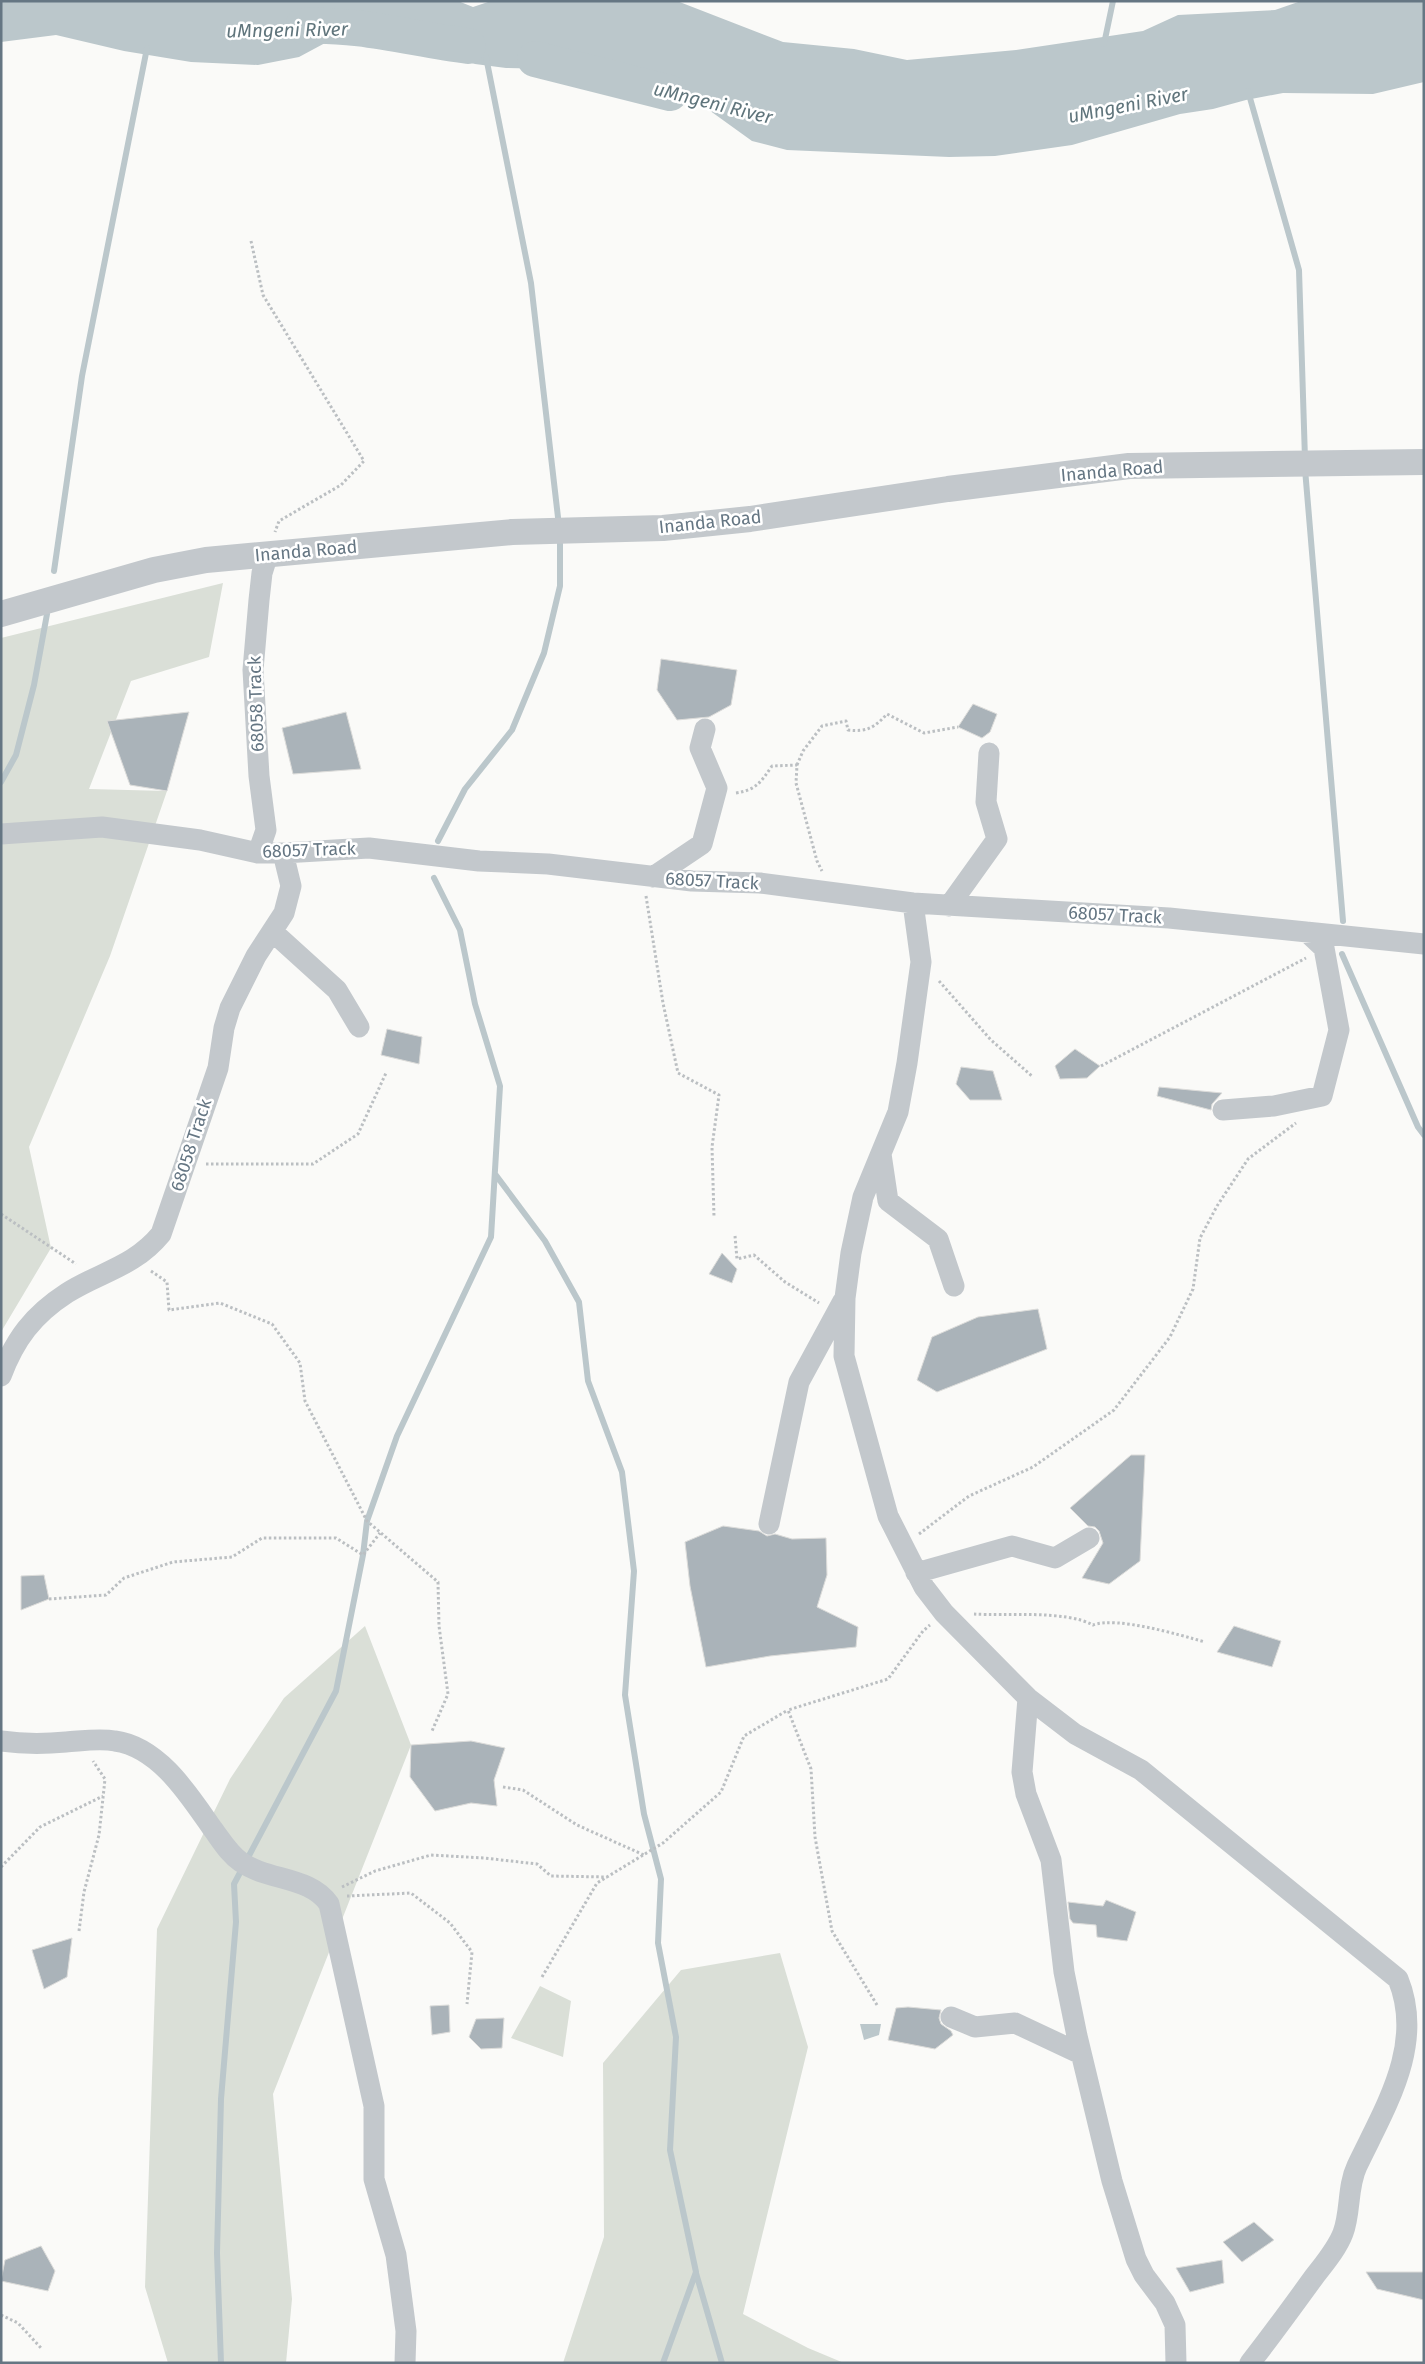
<svg xmlns="http://www.w3.org/2000/svg" width="1425" height="2364" font-family="'Fira Sans',sans-serif">
<style>
.green{fill:#dadfd7}
.water{fill:#bbc7cb}
.lines{fill:none;stroke-linecap:round;stroke-linejoin:round}
.stream{stroke:#bbc7cb;stroke-width:6}
.river{stroke:#bbc7cb;stroke-width:36}
.building{fill:#aab3b9;stroke:#dcdcda}
.path{stroke:#bbbfc2;stroke-width:3;stroke-dasharray:2.5 2.5;stroke-linecap:butt}
.minor{stroke:#c3c8cc;stroke-width:21}
.tertiary{stroke:#c3c8cc;stroke-width:26}
.labels{text-anchor:middle;dominant-baseline:central;stroke-width:5;stroke-linejoin:round;paint-order:stroke}
.street-label{font-size:18px;fill:#657683;stroke:#fff}
.water-label{font-size:19px;font-style:italic;fill:#60757c;stroke:#fff}
</style>
<rect width="100%" height="100%" fill="#fafaf8"/>
<path class="green" d="M223,583l-14,74 -78,24 -42,108 78,2 -57,165 -81,191 22,101 -50,84v-694z
M365,1626l46,119 -138,349 19,205 -6,64h-118l-23,-76 12,-358 73,-150 54,-81z
M780,1953l28,94 -65,267 65,34 36,15h-281l41,-126 -1,-174 78,-93z
M540,1986l31,15 -8,56 -52,-19z"/>
<path class="water" d="M1,1h457l15,6 18,-6h186l106,41 71,7 53,11 109,-10 127,-19 35,-16 97,-5 26,-9h123v81l-51,12 -90,-1 -37,7 -33,9 -33,5 -108,31 -77,11 -46,1 -162,-7 -35,-9 -50,-36 -110,-35 -86,-2 -31,-4 -30,-8 -46,-31 -24,-2 -22,5 -54,29 -41,8 -67,-3 -67,-11 -68,-16 -55,7z
M860,2024h21l-2,11 -15,5z"/>
<g class="lines">
<path class="stream" d="M1104,44l9,-43
M486,57l45,226 28,243
M1248,91l51,179 6,189
M1305,469l38,452
M54,571l28,-195 65,-328
M1,782l15,-27 18,-70 13,-71
M438,841l27,-52 47,-59 32,-77 16,-67v-50
M1342,954l76,173 6,8
M495,1174l50,67 34,61 9,79 34,91 12,99 -9,124 19,119 17,65 -3,64 18,94 -6,113 26,122 -33,91
M696,2273l26,90
M221,2363l-4,-110 4,-154 15,-177 -2,-38 102,-193 27,-136 4,-34 30,-85 94,-199 9,-151 -25,-82 -15,-74 -26,-52"/>
<path class="river" d="M303,26c55,-3 110,13 165,20
M535,59l135,34"/>
</g>
<path class="building" d="M661,659l76,11 -6,35 -22,12 -32,3 -20,-30z
M973,704l24,10 -7,18 -8,6 -24,-11z
M189,712l-22,79 -37,-6 -23,-64z
M346,712l15,57 -68,5 -11,-46z
M387,1029l35,8 -3,27 -38,-9z
M1075,1049l25,17 -13,12 -27,1 -5,-13z
M961,1067l32,4 9,29h-32l-14,-16z
M1159,1087l63,6 -10,11 -1,6 -54,-14z
M722,1253l15,16 -5,14 -23,-9z
M1038,1309l9,40 -110,43 -20,-12 15,-43 46,-20z
M1131,1455h14l-5,106 -31,23 -27,-6 21,-35 -4,-12 -4,-4 -7,-1 -18,-18z
M723,1526l36,5 8,5 8,-2 17,5 34,-1 1,37 -10,32 41,20 -2,20 -86,9 -64,11 -16,-81 -5,-44z
M44,1575l5,24 -28,11v-34z
M1234,1626l47,15 -9,26 -55,-15z
M471,1741l34,7 -11,32 3,26 -26,-3 -36,8 -25,-34 1,-32z
M1106,1900l30,12 -9,29 -30,-4 -1,-12 -23,-2 -3,-4 -2,-17 35,4z
M72,1938l-5,39 -23,12 -12,-39z
M449,2005l1,27 -18,3 -2,-29z
M908,2007l33,3 -2,8 2,6 10,7 2,4 -18,14 -47,-9 8,-32z
M504,2018l-2,30 -21,1 -12,-12 7,-18z
M1254,2222l20,18 -32,22 -19,-20z
M41,2246l14,25 -7,20 -47,-10 4,-21z
M1222,2260l2,23 -34,9 -14,-24z
M1366,2272h58v28l-47,-11z"/>
<g class="lines">
<path class="path" d="M251,241l12,54 101,166 -23,24 -62,36 -4,11
M797,765l6,-14 19,-25 24,-5 2,9c19,2 26,-2 39,-16l37,19 34,-6
M736,793c20,-3 25,-11 36,-27l25,-1 -1,18 21,78 5,10
M646,896l17,107 15,70 41,22 -7,52 2,70
M939,981l52,59 42,37
M1101,1066l205,-108
M206,1164h107l45,-30 28,-61
M1,1214l75,50
M735,1236l2,23 17,-4 31,27 34,21
M151,1271l16,11 2,28 51,-7 52,21 28,39 5,38 62,120 71,61 1,44 9,68 -16,37
M919,1534l50,-38 64,-29 81,-57 56,-73 23,-48 7,-51 17,-32 31,-47 48,-36
M49,1599l57,-4 18,-17 49,-16 59,-5 30,-19h74l27,17 17,-22
M974,1614c31,2 92,-4 119,11 23,-9 87,10 112,17
M503,1787l20,3 54,35 67,30
M1,1867l39,-40 63,-31
M342,1887l33,-16 56,-16 53,3 53,6 14,12 56,1
M347,1896l64,-3 39,30 22,29 -5,52
M79,1931l5,-39 15,-57 6,-56 -12,-18
M542,1977l55,-94 66,-40 58,-51 23,-56 44,-26
M877,2005l-45,-74 -17,-94 -4,-68 -23,-59 100,-31 35,-48 7,-6
M1,2315l17,8 23,25"/>
<path class="minor" d="M1,834l101,-7 98,13 58,13h25l86,-5 110,13 69,3 144,17 68,2 153,20 256,15 255,26
M258,853l8,-23 -7,-54 -6,-106 6,-70 3,-27 6,-19
M653,877l49,-33 15,-56 -17,-40 5,-19
M913,903l8,59 -14,101 -9,49 -35,85 -12,56 -6,45 -1,58 44,160 36,71 20,26 84,85 47,36 66,36 257,209c27,66 -13,128 -41,187 -10,21 -6,46 -14,67 -6,16 -19,31 -29,44 -21,29 -42,58 -64,86
M949,906l48,-67 -11,-37 3,-49
M273,932l64,58 22,37
M1223,1110l51,-4 48,-10 17,-66 -15,-82 -17,-16
M881,1154l7,47 50,38 16,47
M1,1376c14,-37 32,-61 66,-83 33,-21 67,-26 94,-59l57,-166 6,-40 6,-20 26,-52 28,-43 7,-27 -8,-33
M769,1524l30,-142 44,-81
M916,1573l96,-27 43,12 34,-20
M1028,1698l-6,74 4,22 25,66 13,112 13,64 35,145 24,78 8,16 21,28 10,22 1,38
M1,1741c21,3 44,3 65,1 16,-1 33,-4 49,-1 44,6 74,54 97,87 9,12 17,26 29,34 27,19 69,14 88,42l45,202v73l22,76 10,76 -1,32
M951,2017l24,10 40,-4 66,31"/>
<path class="tertiary" d="M1,614l153,-44 52,-10 306,-28 151,-4 87,-9 198,-30 181,-23 295,-4"/>
</g>
<g class="labels">
<g class="street-label">
<text transform="translate(1112 471) rotate(-5)">Inanda Road</text>
<text transform="translate(710 522) rotate(-6)">Inanda Road</text>
<text transform="translate(306 551) rotate(-5)">Inanda Road</text>
<text transform="translate(256 704) rotate(-92)">68058 Track</text>
<text transform="translate(309 850) rotate(-2)">68057 Track</text>
<text transform="translate(712 881) rotate(3)">68057 Track</text>
<text transform="translate(1115 915) rotate(3)">68057 Track</text>
<text transform="translate(191 1145) rotate(-72)">68058 Track</text>
</g>
<g class="water-label">
<text transform="translate(287 30) rotate(-1)">uMngeni River</text>
<text transform="translate(713 103) rotate(14)">uMngeni River</text>
<text transform="translate(1128 105) rotate(-11)">uMngeni River</text>
</g>
</g>
<rect width="1425" height="2364" fill="none" stroke="#657683" stroke-width="5"/>
</svg>
